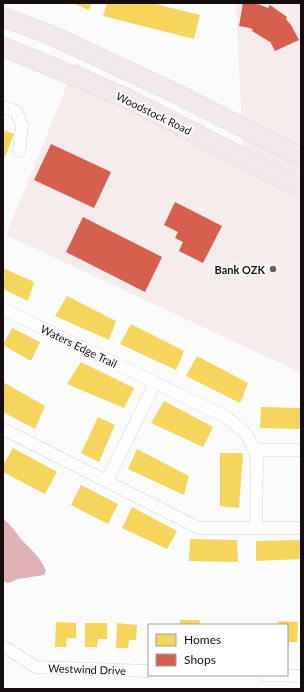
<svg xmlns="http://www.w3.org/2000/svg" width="304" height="692" font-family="Lato,sans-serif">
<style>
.built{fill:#f7ecec}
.water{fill:#dfb0b4}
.homes{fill:#f6d55c}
.shops{fill:#d6604d}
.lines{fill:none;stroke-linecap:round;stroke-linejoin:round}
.minor-casing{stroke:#d6d1d1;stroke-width:13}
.primary-casing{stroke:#d8d7d7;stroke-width:20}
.minor{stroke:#fefefe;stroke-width:12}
.primary{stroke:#f2e9ea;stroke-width:19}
.poi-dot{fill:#666061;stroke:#fff;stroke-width:1.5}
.labels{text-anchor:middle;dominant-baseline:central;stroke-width:4;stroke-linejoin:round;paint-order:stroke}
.street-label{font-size:11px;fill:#150d0e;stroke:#fff}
.poi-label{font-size:11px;font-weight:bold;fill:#150d0e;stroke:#fff;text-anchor:end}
</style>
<rect width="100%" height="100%" fill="#fbfbfb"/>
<path class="built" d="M236,3h65v370l-295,-138 70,-172 167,88z"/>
<path class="water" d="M3,519c7,5 12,12 17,19 10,11 20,18 26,33l-2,4 -26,4 -10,4 -5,-2z"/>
<path class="homes" d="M73,3h19l-3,7z
M107,3h44l49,12 -6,24 -91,-23z
M3,130l11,4 -9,23 -2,-1z
M3,268l31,14 -6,19 -25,-12z
M67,296l49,25 -7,19 -54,-24z
M131,324l53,27 -8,19 -56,-26z
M12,328l28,14 -9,19 -28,-16z
M197,356l51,27 -8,20 -54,-27z
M81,362l53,26 -10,20 -57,-24z
M3,382l42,24 -10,23 -32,-17z
M164,401l49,26 -10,20 -52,-24z
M261,407l40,1v21l-41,-1z
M98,417l17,8 -16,37 -18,-9z
M13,448l44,24 -12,22 -42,-22v-7z
M137,449l52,27 -5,19 -56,-26z
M220,453h23l-4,55 -19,-2z
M81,485l37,19 -10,20 -37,-19z
M132,507l45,24 -10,18 -45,-21z
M190,539l47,1 1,22 -49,-1z
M301,540v19l-45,2v-20z
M180,620h20l-1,5h-19z
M279,621l19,1 -1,20h-8l-1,8h-1v-25h-9z
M56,622l20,1v15h-9l-1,9h-11z
M85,623h22v16h-9l-1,8h-12z
M117,623l20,2 -1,15h-7l-1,8h-12z"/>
<path class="shops" d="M243,3l15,1 10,4 2,-3 17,12 -1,2 5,6 8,15 -24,11 -5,-10v1l-18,-11 1,-1 -3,-2 -11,-2z
M51,144l60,28 -17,36 -60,-28z
M175,202l47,24 -19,37 -24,-12 4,-9 -8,-4 3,-6 -14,-7z
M83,217l79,40 -17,35 -79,-40z"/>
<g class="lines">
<defs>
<path id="minor" d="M3,107l13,4 6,15 -3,25
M3,309l225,109 18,16 11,20 -1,74
M3,429l196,99h102
M255,450h46
M107,481l48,-98
M6,648l30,19 113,4
M264,675l37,1"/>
<path id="primary" d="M3,17l48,18 122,57 128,65
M3,47l119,49 179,91"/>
</defs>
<use href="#minor" class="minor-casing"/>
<use href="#primary" class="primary-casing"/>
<use href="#minor" class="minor"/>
<use href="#primary" class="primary"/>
</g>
<circle class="poi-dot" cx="273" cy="269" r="4"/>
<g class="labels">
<g class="street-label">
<text transform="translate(154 113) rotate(26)">Woodstock Road</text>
<text transform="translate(79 346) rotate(26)">Waters Edge Trail</text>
<text transform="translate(87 669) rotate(2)">Westwind Drive</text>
</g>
<g class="poi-label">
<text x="265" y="269">Bank OZK</text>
</g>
</g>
<rect width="304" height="692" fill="none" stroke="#150d0e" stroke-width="8"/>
<rect x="148" y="624" width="140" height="52" fill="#ffffff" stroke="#a19e9f"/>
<rect x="156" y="634" width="20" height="12" fill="#f6d55c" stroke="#a19e9f"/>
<text x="184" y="644" font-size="12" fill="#150d0e">Homes</text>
<rect x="156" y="654" width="20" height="12" fill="#d6604d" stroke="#a19e9f"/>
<text x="184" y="664" font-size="12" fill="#150d0e">Shops</text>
</svg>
